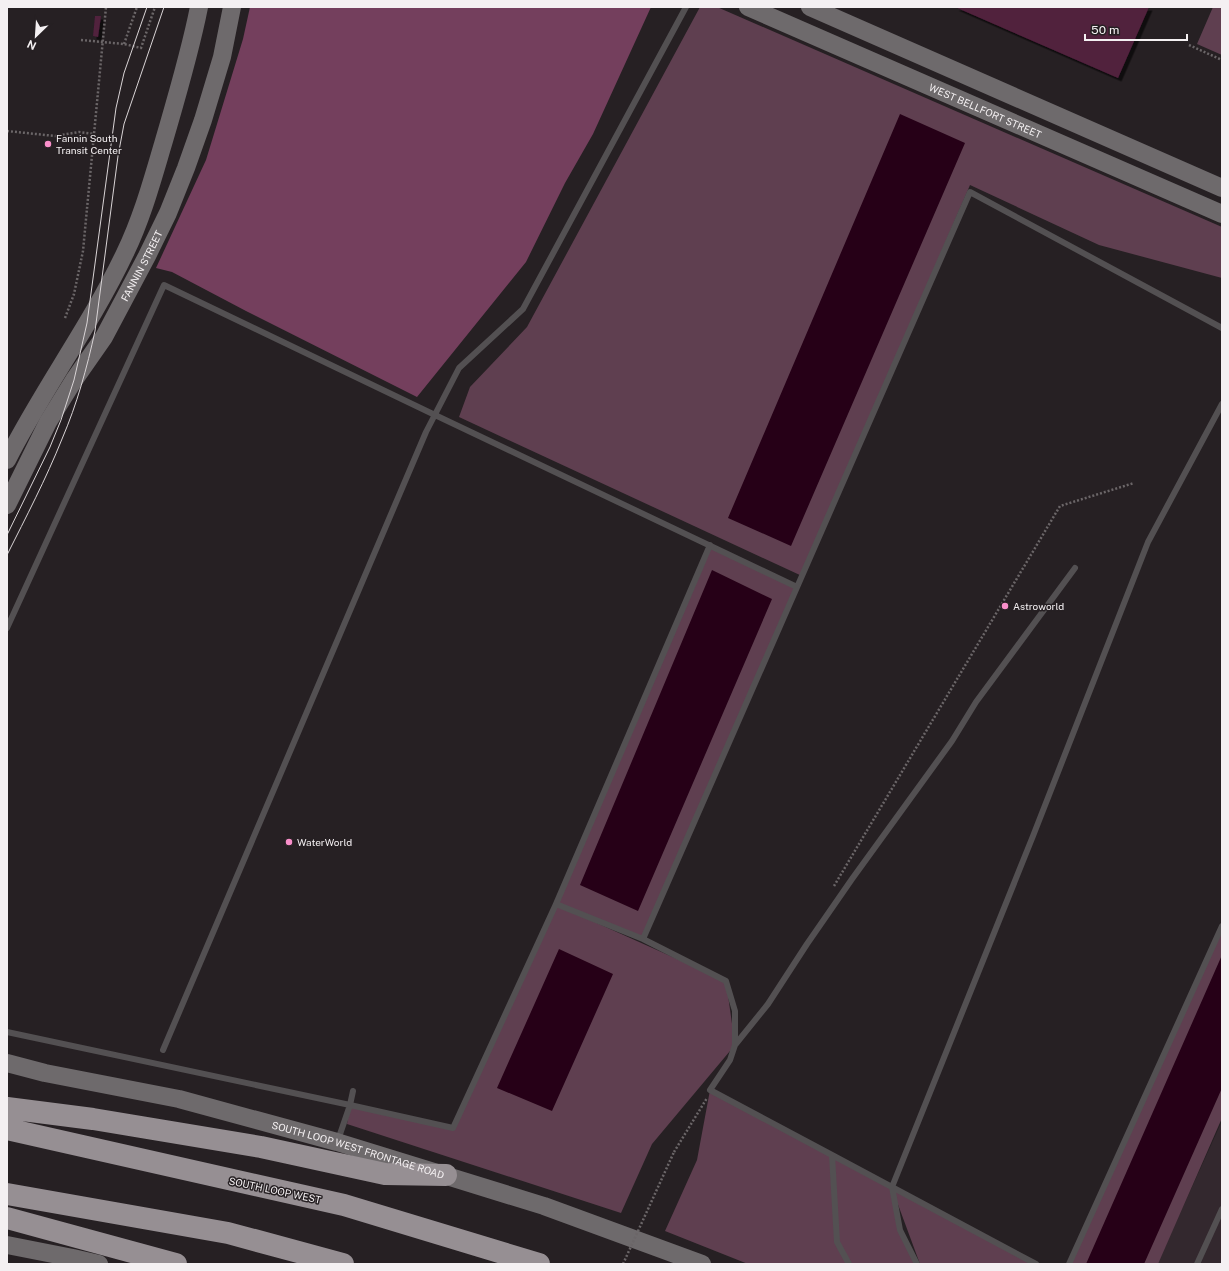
<svg xmlns="http://www.w3.org/2000/svg" width="1229" height="1271" font-family="'Public Sans',sans-serif">
<style>
.built{fill:#33282e}
.green{fill:#5f3f50}
.forest{fill:#743f5d}
.water{fill:#260017}
.building{fill:#51203d;filter:url(#shadow)}
.lines{fill:none;stroke-linecap:round;stroke-linejoin:round}
.path{stroke:#6b6668;stroke-width:2.5;stroke-dasharray:2 2;stroke-linecap:butt}
.service{stroke:#535052;stroke-width:6}
.secondary{stroke:#6e6a6c;stroke-width:18}
.motorway{stroke:#968f93;stroke-width:22}
.tram{stroke:#d9d4d6;stroke-width:1}
.path-bridge{stroke:#6b6668;stroke-width:2.5;stroke-dasharray:2 2;stroke-linecap:butt}
.poi-dot{fill:#f98fca;stroke:#262023;stroke-width:1.5}
.labels{text-anchor:middle;dominant-baseline:central;stroke-width:3;stroke-linejoin:round;paint-order:stroke}
.street-label{font-size:10px;fill:#f4f0f2;stroke:#262023}
.poi-label{font-size:10px;fill:#f4f0f2;stroke:#262023;text-anchor:start}
</style>
<defs>
<filter id="shadow"><feDropShadow dx="3.5" dy="3.5" stdDeviation="0" flood-color="#0009"/></filter>
</defs>
<rect width="100%" height="100%" fill="#262023"/>
<path class="built" d="M1222,1121v143h-65z"/>
<path class="green" d="M700,7h17l505,220v51l-123,-33 -129,-60 -168,391 -343,-159 11,-30 57,-60z
M1213,7h9v48l-25,-11z
M710,545l87,42 -154,352 -73,-28 156,70 9,64 -83,99 -31,69 -274,-89 3,-19 102,23 104,-224z
M1222,926v192l-64,146h-89z
M710,1090l326,174h-116l-27,-73 7,39 17,34h-169l-83,-33 32,-71z"/>
<path class="forest" d="M250,7h401l-58,127 -28,49 -39,79 -109,135 -171,-86 -74,-39 -16,-4 50,-108 37,-121z"/>
<path class="water" d="M900,114l65,29 -174,403 -63,-28z
M712,570l60,29 -134,312 -58,-26z
M559,949l54,25 -61,137 -55,-23z
M1222,955v133l-78,176h-58z"/>
<path class="building" d="M955,7h194l-31,71z
M95,16h6l-3,21 -5,-1z"/>
<g class="lines">
<path class="path" d="M81,40l43,4 17,4 14,-41
M124,44l13,-37
M1189,45l33,15
M7,131l48,5 24,-4 15,2
M65,318l9,-24 9,-43 23,-244
M834,886l226,-380 74,-23
M674,1152l33,-54"/>
<path class="service" d="M7,628l157,-343 271,130 362,172
M556,904l154,-359
M643,939l83,42 9,30v34l-5,15 -20,30 122,65 5,87 12,22
M7,1032l343,73 103,23 103,-224 87,35 327,-747 252,136
M735,1045l33,-41 39,-60 45,-65 100,-138 24,-39 99,-134
M163,1050l263,-618 33,-64 64,-59 163,-302
M338,1140l12,-35 3,-14
M832,1155l204,109
M917,1264l-17,-34 -8,-43 141,-351 115,-294 74,-138
M1069,1264l153,-338
M1197,1264l25,-55"/>
<g class="secondary">
<path id="s1" d="M748,7l474,207"/>
<path d="M810,7l412,181"/>
<path d="M7,460c36,-71 84,-135 118,-207 17,-35 27,-72 38,-109 13,-45 27,-91 36,-137"/>
<path id="s2" d="M7,505l41,-83 26,-42 30,-43 43,-81 21,-43 18,-45 17,-48 19,-63 10,-50"/>
<path id="s3" d="M7,1063l38,10 134,26 158,43 207,64 158,58"/>
<path d="M7,1245l66,13 26,6"/>
</g>
<path class="motorway" d="M7,1108l86,11 168,28 124,27 61,1
M7,1129l337,76 195,59
M7,1194l221,39 115,31
M7,1218l169,46"/>
<path class="tram" d="M7,535l43,-88 11,-27 13,-40 13,-57 29,-215 8,-35 23,-66
M7,555c19,-38 39,-76 55,-116 15,-35 25,-71 33,-108l23,-175 6,-32 40,-117"/>
<path class="path-bridge" d="M623,1264l51,-112"/>
</g>
<g class="poi-dot">
<circle cx="48" cy="144" r="4"/>
<circle cx="1005" cy="606" r="4"/>
<circle cx="289" cy="842" r="4"/>
</g>
<g class="labels">
<g class="street-label">
<text stroke="none"><textPath href="#s1" startOffset="259">WEST BELLFORT STREET</textPath></text>
<text stroke="none"><textPath href="#s2" startOffset="275">FANNIN STREET</textPath></text>
<text stroke="none"><textPath href="#s3" startOffset="362">SOUTH LOOP WEST FRONTAGE ROAD</textPath></text>
<text transform="translate(275 1190) rotate(12)">SOUTH LOOP WEST</text>
</g>
<g class="poi-label">
<text x="56" y="138">Fannin South<tspan x="56" dy="12">Transit Center</tspan></text>
<text x="1013" y="606">Astroworld</text>
<text x="297" y="842">WaterWorld</text>
</g>
</g>
<rect width="1229" height="1271" fill="none" stroke="#f4f0f2" stroke-width="16"/>
<g transform="translate(36 36) rotate(205)" stroke="#262023" stroke-width="3" paint-order="stroke">
<path d="M0-3L7 15L0 10L-7 15Z" fill="#f4f0f2"/>
<text y="-6" font-size="11" font-weight="bold" text-anchor="middle" fill="#f4f0f2">N</text>
</g>
<path d="M1085 34v6h102v-6" fill="none" stroke="#f4f0f2" stroke-width="2"/>
<text x="1091" y="34" font-size="12" fill="#f4f0f2" stroke="#262023" stroke-width="3" paint-order="stroke">50 m</text>
</svg>
